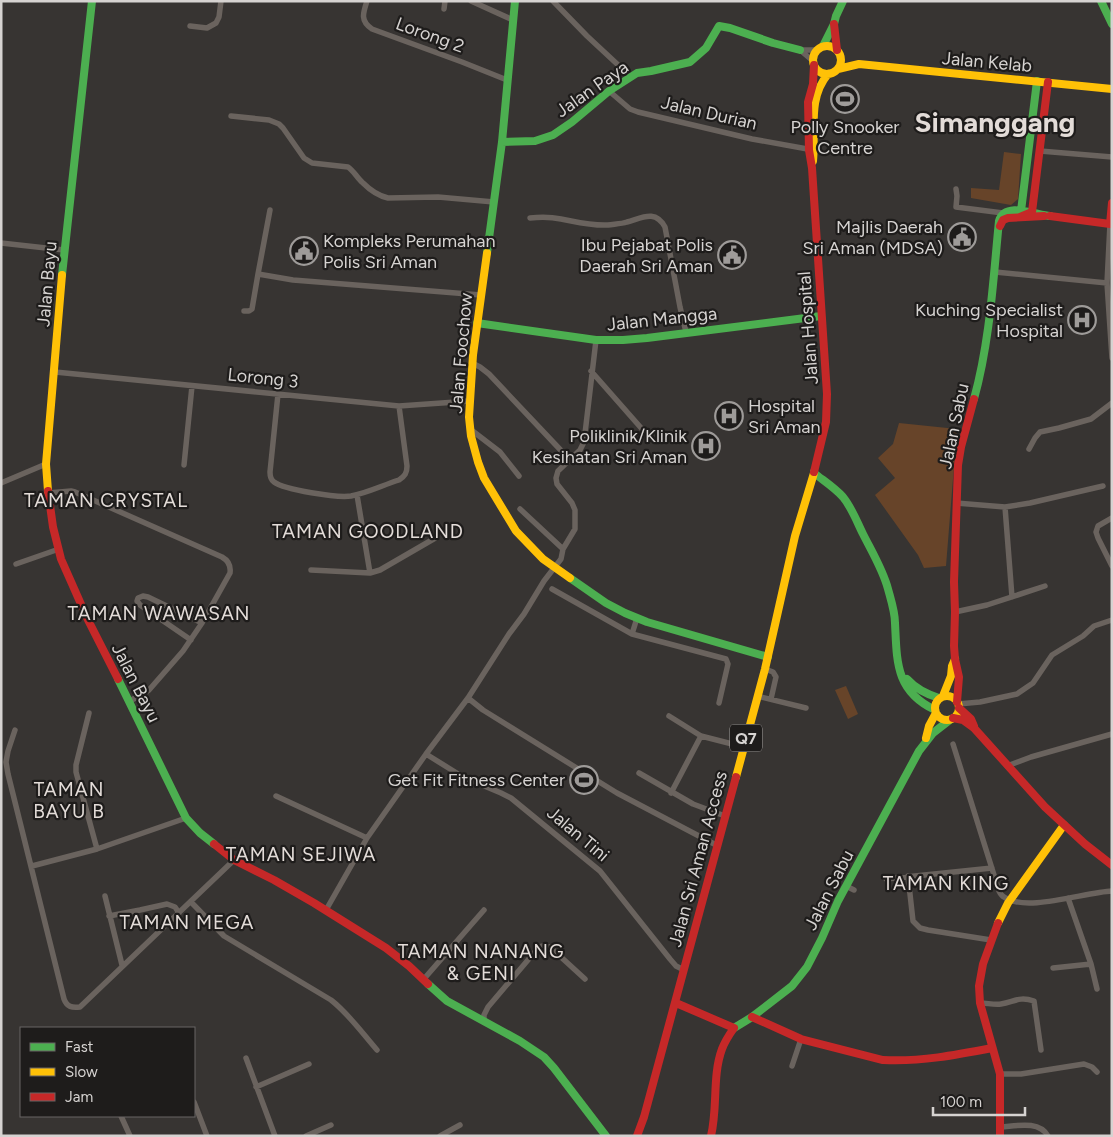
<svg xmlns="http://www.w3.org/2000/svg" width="1113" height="1137" font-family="Figtree,sans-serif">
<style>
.green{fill:#674429}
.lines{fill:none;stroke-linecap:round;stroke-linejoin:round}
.street{stroke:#6a635e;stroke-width:5.5}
.fast{stroke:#4caf50;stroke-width:8}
.slow{stroke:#ffc107;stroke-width:8}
.jam{stroke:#c62828;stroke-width:8}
.labels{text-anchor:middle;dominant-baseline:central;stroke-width:4.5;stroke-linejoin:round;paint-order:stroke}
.shield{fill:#1e1c1b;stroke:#9f9c9a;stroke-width:1}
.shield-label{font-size:16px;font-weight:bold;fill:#d6d3d1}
.street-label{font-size:18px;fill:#d6d3d1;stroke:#1e1c1b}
.poi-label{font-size:18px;fill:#d6d3d1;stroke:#1e1c1b;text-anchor:end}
.neighbourhood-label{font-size:19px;letter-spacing:1px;fill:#e3dcd8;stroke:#1e1c1b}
.town-label{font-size:28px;font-weight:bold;fill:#e3dcd8;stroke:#1e1c1b}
</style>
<rect width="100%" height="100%" fill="#373432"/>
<path class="green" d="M1004,152l17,2 -3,45 -7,6 -40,-7v-10l28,2z
M899,423l58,6 -11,137 -22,2 -6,-13 -43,-60 20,-17 -17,-20 15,-14z
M846,686l12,28 -10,5 -13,-29z"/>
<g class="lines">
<path class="street" d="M367,1c-4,12 -7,20 5,28l90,33 45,18
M471,1l42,19
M553,1l34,35 43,40
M444,9l1,-8
M190,26l17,2 9,-5 3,-6 2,-16
M800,50l13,11
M800,50h17
M609,91l21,18 8,3 114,27 61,11
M231,116l38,4 10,4 4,4 21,30 8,5 36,4c6,4 9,11 15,16 6,6 16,13 25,15l50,-1 56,5
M1040,151l72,6
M956,189l1,7 -1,11 47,6
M270,210l-12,64 35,6 188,15
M530,218c10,-1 21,-1 31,1 16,3 31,7 47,6 6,-1 13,-1 19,-3 15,-4 28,-13 38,5l15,80 6,25
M1110,224l-3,59 5,75
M1,243l63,7
M995,272l112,11
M244,311h5l3,-2 6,-35
M472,363l8,4 9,7 81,86
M591,371l51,58
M55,372l344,34 71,-5
M278,394l-8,78c0,4 1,8 4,10 11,8 63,16 77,14 16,-3 32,-11 48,-16 6,-4 8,-7 8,-14l-8,-60
M470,429l30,23 19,24
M1029,449l6,-11 5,-6 19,-4 32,-9 21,-16
M184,465l8,-79
M1,483l45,-19
M48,493l23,-2 4,1 147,65c7,4 9,9 8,16l-28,50 -19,28 -34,39 -19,11
M357,495l13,78
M956,503l49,4 25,-4 73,-17
M1005,507l7,90
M520,509l43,40
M1112,518l-14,8 -2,6 2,6 14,28
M16,564l43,-15
M311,570l59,3 10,-3 57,-33
M552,589l80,45 94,25 2,5 -9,39
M955,612l32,-7 58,-19
M632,634l5,-16
M191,640l-51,-35 -3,-4 1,-3 5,-2 5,1 54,26
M765,669l8,3 3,5 -5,22
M757,696l49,12
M468,698l15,12 134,83 101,53
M958,704l22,-2 37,-8 16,-11 19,-28 31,-19 11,-10 18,-6
M89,713l-13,52v7l21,77
M669,716l32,20 43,11
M15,730l-7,21 -2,11 2,12 56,225c3,8 8,9 16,8l154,-147
M953,744l46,147c1,2 3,5 5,6 22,16 81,-5 108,-6
M426,754l37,23 38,16 10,5 89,73 70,88 6,7 8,4
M1007,766l24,-9 81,-23
M639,773l54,31 32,12
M671,793l30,-57
M276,796l91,42
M32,866l65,-17 89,-31
M908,876l5,45 7,7 8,2 63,10
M886,879l106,-11
M846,886l8,4
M105,896l17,69
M1068,898l23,66 6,25
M191,902l33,34 107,64c18,14 31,33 46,50
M326,910l41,-72 59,-84 42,-56 41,-64 15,-20 20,-33 17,-22 2,-10 12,-20v-19l-3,-7 -15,-19 -1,-6 2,-7 22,-21 4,-8 12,-102
M109,916l31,-6 27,-6 8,3 4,6
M1053,968l38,-4
M423,980l61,-70
M980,1003c7,0 14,2 21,1 13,-2 18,-8 33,-3l7,49
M484,1022v-7l4,-8 51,-60 4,-1 7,1 35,32
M246,1058l29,78
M792,1066l9,-27
M1000,1074h21l63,-10 8,3 5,5
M256,1087l53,-23
M194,1102l13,34
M121,1116l9,20
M1001,1127c15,-1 38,-7 47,9
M306,1136l25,-11
M440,1136l20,-11"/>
<path class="fast" d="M1101,1l11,23
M823,46l11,-22 2,-8 7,-15
M502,142l33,-1 18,-6 19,-13 37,-31 28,-18 14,-2 39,-9 16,-14 13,-22 11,2 43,15 27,7
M1025,215l-4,-4 16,-130
M487,253l15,-111 13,-141
M62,275l30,-274
M477,323l119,17h27l24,-2 174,-22
M974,399c16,-58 19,-118 25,-178 6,-20 37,-6 51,-5
M814,472v1c10,8 21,15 29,24 9,11 14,25 20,37 9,18 20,36 25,55 3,11 7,23 7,34 2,38 0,68 40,87
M570,578l36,25 19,10 22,9 121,35
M118,679l68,139 14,15 14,11
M907,679c9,10 19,15 32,19
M428,984l19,17 73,40 24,16 10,11 52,68
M734,1028l18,-11 40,-31 15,-19 15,-29 16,-37 81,-150 14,-18 18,-14"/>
<path class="slow" d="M813 60a14 14 0 1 1 28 0a14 14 0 1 1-28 0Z
M838,69l21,-5 253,25
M813,161c3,-30 -6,-62 15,-87
M487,253l-14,102 -4,62 2,19 7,26 6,16 32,53 27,28 27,19
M48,491l-2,-27 16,-189
M935 708a12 12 0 1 1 24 0a12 12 0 1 1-24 0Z
M943,696l8,-20 1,-10 3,-7
M926,738l3,-12 7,-13
M736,777l29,-108 30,-133 19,-63
M998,923l10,-20 56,-78"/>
<path class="jam" d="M834,24l3,26
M814,65l-1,19 -5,18 1,48 3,18 15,226 -1,28 -12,50
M1050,216l60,8 2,-21
M1020,217l12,-5 16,-130
M1000,226l3,-6 5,-2 36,-2
M48,491l5,36 8,32 27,61 30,59
M957,702l2,-25 -4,-18 -1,-13 1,-34 -1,-30 4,-117 3,-18 13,-48
M959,708l12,11 3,7
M953,718l10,2 11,8 71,79 40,37 27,21
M214,844l20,16 40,20 40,23 72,45 23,18 19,18
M998,923l-15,41 -4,22 1,17 20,71v62
M676,1003l58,25c-5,7 -9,13 -12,21 -10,27 -4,58 -11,87
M752,1017l49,22 82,21c37,2 73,-5 109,-12
M637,1136l7,-19 92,-340"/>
</g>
<defs>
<symbol id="stadium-ring" viewBox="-11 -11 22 22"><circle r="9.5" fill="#1e1c1b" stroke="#9e9b99" stroke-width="1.5"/><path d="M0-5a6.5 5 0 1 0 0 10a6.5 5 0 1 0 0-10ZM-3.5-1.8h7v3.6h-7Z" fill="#9e9b99"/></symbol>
<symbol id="civic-ring" viewBox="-11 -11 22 22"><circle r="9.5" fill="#1e1c1b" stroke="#9e9b99" stroke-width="1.5"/><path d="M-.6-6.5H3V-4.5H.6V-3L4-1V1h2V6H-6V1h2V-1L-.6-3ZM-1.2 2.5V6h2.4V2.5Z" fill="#9e9b99"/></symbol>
<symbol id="hospital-ring" viewBox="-11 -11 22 22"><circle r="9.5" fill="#1e1c1b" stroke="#9e9b99" stroke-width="1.5"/><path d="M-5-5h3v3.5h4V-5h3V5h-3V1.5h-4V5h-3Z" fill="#9e9b99"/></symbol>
</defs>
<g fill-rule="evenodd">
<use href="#stadium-ring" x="829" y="83" width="32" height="32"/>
<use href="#civic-ring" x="946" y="221" width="32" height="32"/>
<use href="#civic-ring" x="288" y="235" width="32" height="32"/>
<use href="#civic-ring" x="716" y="239" width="32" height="32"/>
<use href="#hospital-ring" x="1066" y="304" width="32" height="32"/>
<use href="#hospital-ring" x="713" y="400" width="32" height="32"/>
<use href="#hospital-ring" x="690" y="430" width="32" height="32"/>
<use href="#stadium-ring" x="568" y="764" width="32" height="32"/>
</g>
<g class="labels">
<rect class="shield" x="730" y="724.5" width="32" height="27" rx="4"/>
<g class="shield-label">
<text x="746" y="738">Q7</text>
</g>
<g class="street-label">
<text transform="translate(430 35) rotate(20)">Lorong 2</text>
<text transform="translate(987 62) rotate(5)">Jalan Kelab</text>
<text transform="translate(592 89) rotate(-35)">Jalan Paya</text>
<text transform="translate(709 113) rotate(13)">Jalan Durian</text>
<text transform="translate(47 284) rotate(-85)">Jalan Bayu</text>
<text transform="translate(662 319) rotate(-6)">Jalan Mangga</text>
<text transform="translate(808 328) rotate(-94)">Jalan Hospital</text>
<text transform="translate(461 353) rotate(-85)">Jalan Foochow</text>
<text transform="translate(263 378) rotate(6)">Lorong 3</text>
<text transform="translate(954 426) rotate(-78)">Jalan Sabu</text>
<text transform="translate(136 683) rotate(63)">Jalan Bayu</text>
<text transform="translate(578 834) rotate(40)">Jalan Tini</text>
<text transform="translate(698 859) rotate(-75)">Jalan Sri Aman Access</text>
<text transform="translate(829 890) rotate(-63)">Jalan Sabu</text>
</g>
<g class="poi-label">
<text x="845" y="127" text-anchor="middle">Polly Snooker<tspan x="845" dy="21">Centre</tspan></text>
<text x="943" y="227">Majlis Daerah<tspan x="943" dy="21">Sri Aman (MDSA)</tspan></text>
<text x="323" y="241" text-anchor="start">Kompleks Perumahan<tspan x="323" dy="21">Polis Sri Aman</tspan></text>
<text x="713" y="245">Ibu Pejabat Polis<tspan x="713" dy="21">Daerah Sri Aman</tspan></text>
<text x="1063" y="310">Kuching Specialist<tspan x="1063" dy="21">Hospital</tspan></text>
<text x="748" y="406" text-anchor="start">Hospital<tspan x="748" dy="21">Sri Aman</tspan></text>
<text x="687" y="436">Poliklinik/Klinik<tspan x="687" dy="21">Kesihatan Sri Aman</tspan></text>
<text x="565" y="780">Get Fit Fitness Center</text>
</g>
<g class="neighbourhood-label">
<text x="106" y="500">TAMAN CRYSTAL</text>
<text x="368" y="531">TAMAN GOODLAND</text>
<text x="159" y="613">TAMAN WAWASAN</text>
<text x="69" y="789">TAMAN<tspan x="69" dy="22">BAYU B</tspan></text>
<text x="301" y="854">TAMAN SEJIWA</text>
<text x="946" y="883">TAMAN KING</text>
<text x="187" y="922">TAMAN MEGA</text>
<text x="481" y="951">TAMAN NANANG<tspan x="481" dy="22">&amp; GENI</tspan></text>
</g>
<g class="town-label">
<text x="995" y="122">Simanggang</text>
</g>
</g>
<rect width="1113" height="1137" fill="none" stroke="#d6d3d1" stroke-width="5"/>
<rect x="20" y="1027" width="175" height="90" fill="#1e1c1b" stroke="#686564"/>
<rect x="30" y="1043" width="25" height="8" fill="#4caf50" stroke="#686564"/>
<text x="65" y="1052" font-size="15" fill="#d6d3d1">Fast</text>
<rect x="30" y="1068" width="25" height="8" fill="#ffc107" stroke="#686564"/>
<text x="65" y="1077" font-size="15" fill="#d6d3d1">Slow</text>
<rect x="30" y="1093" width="25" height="8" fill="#c62828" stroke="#686564"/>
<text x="65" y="1102" font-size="15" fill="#d6d3d1">Jam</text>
<path d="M933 1107v8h92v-8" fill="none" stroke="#d6d3d1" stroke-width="2.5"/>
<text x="940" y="1107" font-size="15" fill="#d6d3d1" stroke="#1e1c1b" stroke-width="4" paint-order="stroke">100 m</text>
</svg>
